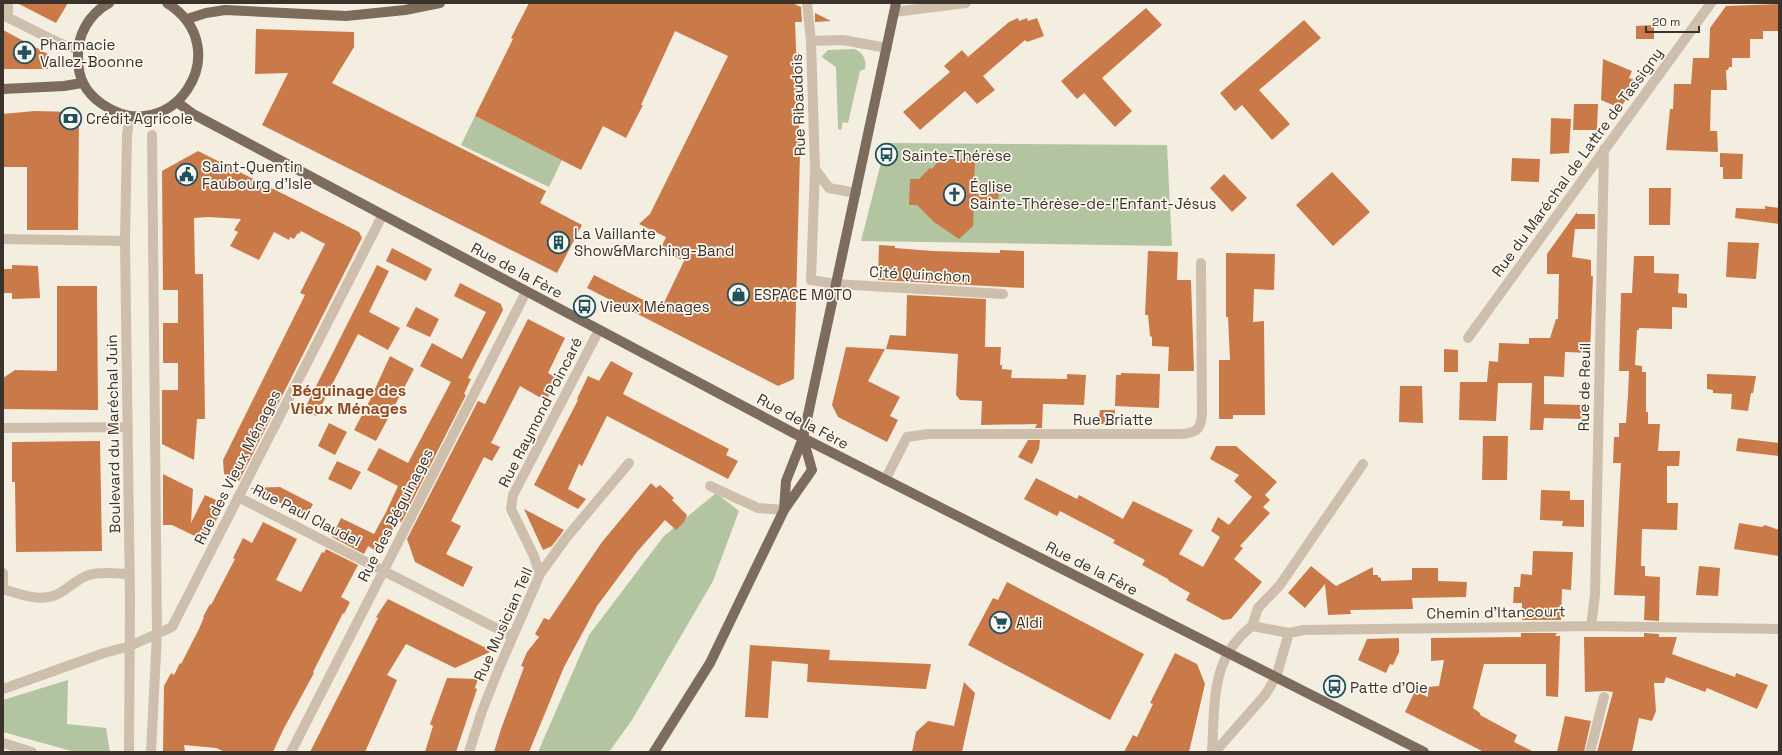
<svg xmlns="http://www.w3.org/2000/svg" width="1782" height="755" font-family="'Space Grotesk',sans-serif">
<style>
.green{fill:#b3c4a0}
.building{fill:#ca7949}
.lines{fill:none;stroke-linecap:round;stroke-linejoin:round}
.minor{stroke:#cdbfac;stroke-width:10}
.major{stroke:#7d6b5c;stroke-width:10}
.labels{text-anchor:middle;dominant-baseline:central;stroke-width:3.5;stroke-linejoin:round;paint-order:stroke}
.poi-label{font-size:15px;fill:#3b322b;stroke:#fbf7ee;text-anchor:start}
.street-label{font-size:15px;fill:#3b322b;stroke:#fbf7ee}
.neighbourhood-label{font-size:16px;font-weight:bold;fill:#8d4921;stroke:#fbf7ee}
</style>
<rect width="100%" height="100%" fill="#f4eee1"/>
<path class="green" d="M854,49c9,3 13,11 11,20l-5,2 -12,52 -5,-1 -2,8 -3,-1 -2,-62 -13,-9 -1,-2 6,-6z
M475,116l87,44 -13,27 -88,-42z
M886,143l281,2 5,101 -311,-5z
M716,493l23,18 -26,70 -81,139 -23,32h-71l51,-117 75,-99z
M68,680l-1,44 39,4 4,24h-35l-72,-20v-32z"/>
<path class="building" d="M17,3h51l-12,20z
M529,3h263l9,4 1,15h-7l5,131 -6,226 -16,7 -191,-98 7,-13 67,34 23,-48 -24,-11 6,-13 -27,-13 11,-10 78,-158 -53,-25 -34,74h2l-17,33 -23,-12 -22,44 -106,-54 38,-77 -2,-1z
M1779,4v27h-16v8h-13v19h-18v9h-3l-1,3h-2l1,20h-16l-1,41h7l1,21 -52,-2 4,-41h3l1,-25h17l2,-26h16l1,-30 16,-22z
M1146,8l16,17 -60,53 30,33 -17,16 -31,-34 -7,6 -16,-18z
M815,13l16,8 -16,1z
M1018,18l1,3 8,-3 1,3 9,-3 7,18 -17,6 -2,-2 -42,36 12,14 -18,14 -12,-13 -45,39 -17,-18 47,-40 -6,-6 18,-16 6,7 41,-35z
M1304,20l17,18 -62,52 31,34 -18,16 -30,-35 -7,6 -15,-18z
M1654,25v14h-18v-13z
M256,29l98,3v15l-22,36 214,108 -6,12 42,22 -25,48 -295,-148 26,-52 -33,1z
M3,30l45,24v15h-45z
M1603,59l29,12 -3,7 10,4 -19,26 -19,-8z
M1574,104h24l-1,26h-24z
M34,111l41,1 4,4 -1,114h-51v-63h-24v-53z
M1551,118l20,1 -2,34 -19,1z
M198,151l161,81 3,6 -123,243 -15,-7 -1,-14 82,-165 -5,-2 25,-49 -24,-13 -2,3 -1,-1 -4,6 -4,-2 -1,3 -15,-8 -15,28 -29,-14 8,-14 -4,-2 7,-11 -33,-2 -14,1 1,56h8l2,145h-8l-3,41 -32,-16v-54h16v-27h-15v-40h15v-33h-15l-1,-119z
M1720,153l23,1 -1,25h-19v-12h-3z
M949,156l12,4 3,-3 6,1 5,5 -1,19 20,1 5,5 -1,14 -5,5 -19,-1 -1,20 -14,13 -25,-17 -17,-17h-8l1,-26h9l11,-11 2,1 7,-9z
M1512,158l28,1 -1,23 -28,-1z
M1332,172l38,40 -37,34 -37,-41z
M1224,174l23,24 -15,14 -22,-24z
M1649,188h22l-1,37h-21z
M1765,206l14,2v16l-44,-6 1,-10 29,1z
M1577,212v2h18v15h-20l-3,28 19,3v16h2l-3,77 -25,-1 -1,25 -20,-1v28l38,1v14l-38,-1 -1,12h-13l2,-47h-34l-2,38 -37,-1 1,-38h27l2,-21 9,1 1,-19 30,1v-6h21l6,-19h2l1,-45h-12v-20z
M1728,242l31,1 -3,36 -30,-2z
M879,245l16,1v2l37,3 68,2v-3l24,1v37l-146,-8z
M392,248l40,21 -6,12 -40,-20z
M1148,251l30,1 -1,28h14l3,91h-26l1,-24 -17,-1v-9l-2,-1 -2,-21h-3z
M1226,253l49,1 -1,36 -20,-1 -1,33 11,-1 1,94h-32v4h-14v-59h11l-2,-43h-2z
M1634,256h20v17l25,1 -1,19 9,1v14l-15,-1v22l-33,-1v2h-2l-2,35 7,1v6h4v40h2v12h12l-2,27h22l-1,15h-12v37h11l-1,27 -35,-1 -1,37h4v10l15,1 -1,44 -15,-1 1,-24 -31,-1 7,-132h-8l1,-26h5v-14h7l2,-28 1,-24h-10l2,-78h11z
M12,265l26,1 2,32 -28,1v-6h-9v-24h9z
M377,265l12,6 -20,41 31,16 -12,22 -30,-16 -42,82 -12,-6z
M460,283l41,21 2,6 -35,68 3,1 -7,15 2,1 -65,128 -2,-6 -16,32 -7,2 -8,-5 -4,8 -32,-17 9,-19 33,16 12,-22 12,-26 -31,-16 12,-22 29,15 43,-81 -31,-16 12,-23 30,16 24,-47 -32,-16z
M57,286h40l1,124 -95,-1v-31l12,-8 42,1z
M907,295l79,4 -1,48h16l-1,18h2v4l10,1 -1,8 56,1v-5l19,1 -2,30 -41,-1 -1,24h-7l2,-4 -56,1 1,-24 -22,-1 -4,-5 2,-41 -72,-5 4,-14 16,1z
M416,307l23,12 -9,18 -24,-11z
M528,319l37,19 -17,35 10,6 -12,22 -26,-15 -29,57 9,4 -8,14 -8,-4 -33,64 10,5 -15,28 27,13 -10,20 -48,-25 -8,-23 71,-138 7,3z
M846,347l39,2 -17,32 32,16 -10,19 8,4 -11,22 -49,-25 -6,-12z
M1444,349l14,1v22h-14z
M390,356l24,13 -38,72 -22,-11 16,-30z
M611,361l22,12 -10,21 106,55 -3,6 12,6 -10,18 -121,-63 -25,50 -3,-2 -11,25 18,10 -8,10 -44,-24 44,-85 -1,-1 11,-23 11,5z
M1121,373l39,1 -1,34 -44,-2 1,-31h5z
M1707,374l49,2 -3,17h-2l-3,18 -17,-2 1,-15 -19,-1v-3l-6,-1z
M1400,386h22l1,37 -24,-1z
M1100,410h15l-1,14h-16z
M329,423l18,9 -12,23 -17,-9z
M1483,436h25l-1,44h-25z
M1738,438l41,5v13l-43,-5z
M1028,440h12l-1,9 -7,15 -14,-7z
M100,441l2,110 -86,1 -1,-70h-3v-40z
M1216,446h20l41,36 -12,13 5,5 -7,7 7,6 -30,33 3,2 -9,11 28,23 -31,37 -8,1 -37,-20 4,-7 -21,-12 -1,-2 -26,-14 3,-5 -32,-17 2,-3 -55,-29 -3,5 -33,-17 12,-21 41,21 2,-4 44,24 10,-18 60,29 -14,24 24,13 17,-30 -9,-6 7,-14 11,8 23,-28 -18,-16 5,-6 -29,-16z
M337,461l24,11 -10,18 -23,-11z
M163,474l30,15 -2,34 14,-28 20,9 -20,37 -33,-16h-9z
M651,483l5,5 4,-3 14,13 -2,2 15,15 -3,7 -8,8 -11,-10 -28,32 -40,54 -33,61 -35,85h-35l7,-23 23,-62 -3,-1 6,-14 12,-15 -4,-3 9,-16 5,2 53,-78z
M280,487l33,17 -6,12 -57,-28z
M1541,490l29,1v9h14v27l-22,-1 1,-5 -23,-1z
M524,509l40,21 -12,16 -9,4z
M263,522l34,17 -21,41 25,12 21,-40 2,1 2,-4 32,16 -17,32 9,5 -6,12 -1,-1 -30,59 1,1 -31,57 -10,22h-48l-9,-4 -32,-3 1,7h-22l1,-66 7,-13 3,2 6,-12 1,1 18,-35 5,-12h-1l7,-13 1,1 24,-46 -2,-1 10,-20 9,5z
M1739,523l23,4 3,-2 14,5v26l-45,-7z
M1533,551l40,1 -2,38 -9,-1 -1,31h-39v-17h-9l1,-16h6l1,-13 11,1z
M1311,566l25,20 37,-19v8h5v2l3,1v3l31,-1v-12h26v13l29,1 -1,15 -54,1 1,11 -63,1 1,4 -23,1 -3,-31 -20,24 -17,-15z
M1699,566l21,2 -2,28 -22,-1z
M1007,582l137,72 -34,66 -142,-75 25,-47 5,2z
M388,599l104,52 -37,17 -49,-24 -19,31 10,5 -32,72h-55l68,-134 -2,-1z
M1521,633h36l-2,3h5l-2,61 -12,-1v-32h-62l-11,44 7,5v2l37,20 -3,7 20,10h-50l-79,-40 10,-21 13,6v-10l11,-1 5,-26 -13,1v-23l90,-1z
M1644,633l15,1v3h18l-5,17 63,23 1,-4 32,12 -11,24 -50,-21 -2,4 -39,-15 -2,6h-10l2,28 -4,10 -13,-3 -7,34h-35l16,-60 -8,-1 -20,1 -1,-55h60z
M1399,638v14l-6,13 -3,-1 -4,9 -28,-13 9,-21z
M750,645l80,5 -1,10 102,4 -5,25 -119,-7 1,-18 -36,-3 -4,57 -23,-1z
M1175,653l22,11 8,20 -16,68h-65l9,-17 4,2 16,-33 -3,-1z
M447,678l31,1 -3,9 2,1 -21,63h-31l8,-26 -3,-2z
M964,682l11,11 -13,59h-50l4,-20 12,-11 26,5z
M1565,716l26,5 -7,31h-27z"/>
<g class="lines">
<path class="minor" d="M807,3l4,38 4,128 14,19 27,5
M894,12l72,-9
M3,15l56,28 18,6
M8,18v-15
M811,41l32,-1 44,8
M815,169l-4,111 25,4 167,10
M3,239l122,2
M1468,338l243,-335
M3,428l125,-1
M885,480l22,-43 21,-3h253c15,-1 20,-4 21,-20l-1,-151
M710,486l48,22 26,2
M238,497l274,139
M3,573v12
M540,574l-7,-20 -22,-45 2,-14 86,-165
M3,589c19,6 42,15 60,2 9,-6 16,-13 26,-16 12,-4 28,-1 41,-1
M1252,626l6,-18 22,-23 83,-121
M1591,626l4,-31 9,-446
M3,689l101,-36 26,-7 42,-19 210,-411
M3,743l29,9
M129,752l1,-152 -5,-359 2,-106 3,-19
M151,752l6,-118 -5,-499
M291,752l235,-460
M469,752l13,-41 18,-45 40,-92 26,-36 63,-75
M1212,752c3,-48 -2,-94 40,-126l37,7 15,-3 287,-4 188,3
M1215,752l50,-57 11,-18 13,-44
M1590,752l14,-55"/>
<path class="major" d="M109,3c-20,11 -32,32 -31,55 0,20 7,34 24,46 69,48 138,-55 65,-101
M187,19l19,-6 19,-3 121,6 59,-6 35,-7
M3,89l61,-3 18,-3
M177,102l16,12 610,324 621,314
M784,510l2,-29 17,-43 93,-435
M654,752l56,-89 74,-153 28,-40 -9,-32"/>
</g>
<defs>
<symbol id="pharmacy-ring" viewBox="-11 -11 22 22"><circle r="9.5" fill="#fbf7ee" stroke="#1e525f" stroke-width="1.5"/><path d="M-2-6h4v4h4v4h-4v4h-4v-4h-4v-4h4Z" fill="#1e525f"/></symbol>
<symbol id="bank-ring" viewBox="-11 -11 22 22"><circle r="9.5" fill="#fbf7ee" stroke="#1e525f" stroke-width="1.5"/><path d="M-6-4H6V4H-6ZM0-2.3a2.3 2.3 0 1 0 0 4.6a2.3 2.3 0 1 0 0-4.6Z" fill="#1e525f"/></symbol>
<symbol id="bus-ring" viewBox="-11 -11 22 22"><circle r="9.5" fill="#fbf7ee" stroke="#1e525f" stroke-width="1.5"/><path d="M-5-6H5V4H4V6H2V4H-2V6H-4V4H-5ZM-3.5-4V0h7V-4ZM-3.5 1.2v1.5H-2V1.2ZM2 1.2v1.5H3.5V1.2Z" fill="#1e525f"/></symbol>
<symbol id="civic-ring" viewBox="-11 -11 22 22"><circle r="9.5" fill="#fbf7ee" stroke="#1e525f" stroke-width="1.5"/><path d="M-.6-6.5H3V-4.5H.6V-3L4-1V1h2V6H-6V1h2V-1L-.6-3ZM-1.2 2.5V6h2.4V2.5Z" fill="#1e525f"/></symbol>
<symbol id="church-ring" viewBox="-11 -11 22 22"><circle r="9.5" fill="#fbf7ee" stroke="#1e525f" stroke-width="1.5"/><path d="M-1.2-6h2.4v3.5h3.3v2.4h-3.3V6h-2.4V-.1h-3.3v-2.4h3.3Z" fill="#1e525f"/></symbol>
<symbol id="building-ring" viewBox="-11 -11 22 22"><circle r="9.5" fill="#fbf7ee" stroke="#1e525f" stroke-width="1.5"/><path d="M-4-6H4V6H1V3H-1V6H-4ZM-2.5-4.3h1.7v1.8h-1.7ZM.8-4.3h1.7v1.8H.8ZM-2.5-1h1.7V.8h-1.7ZM.8-1h1.7V.8H.8Z" fill="#1e525f"/></symbol>
<symbol id="shop-ring" viewBox="-11 -11 22 22"><circle r="9.5" fill="#fbf7ee" stroke="#1e525f" stroke-width="1.5"/><path d="M-5-2.5h2.3a2.7 3.5 0 0 1 5.4 0H5L5.5 6h-11ZM-1.5-2.5h3a1.5 2.3 0 0 0-3 0Z" fill="#1e525f"/></symbol>
<symbol id="supermarket-ring" viewBox="-11 -11 22 22"><circle r="9.5" fill="#fbf7ee" stroke="#1e525f" stroke-width="1.5"/><path d="M-6-5.5h2.5l.6 2H6L4.5 2H-2.5L-4.4-4H-6ZM-1.5 3.2a1.3 1.3 0 1 0 .1 0ZM3 3.2a1.3 1.3 0 1 0 .1 0Z" fill="#1e525f"/></symbol>
</defs>
<g fill-rule="evenodd">
<use href="#pharmacy-ring" x="12" y="40" width="25" height="25"/>
<use href="#bank-ring" x="58" y="106" width="25" height="25"/>
<use href="#bus-ring" x="874" y="142" width="25" height="25"/>
<use href="#civic-ring" x="174" y="162" width="25" height="25"/>
<use href="#church-ring" x="942" y="182" width="25" height="25"/>
<use href="#building-ring" x="546" y="230" width="25" height="25"/>
<use href="#shop-ring" x="726" y="282" width="25" height="25"/>
<use href="#bus-ring" x="572" y="294" width="25" height="25"/>
<use href="#supermarket-ring" x="988" y="610" width="25" height="25"/>
<use href="#bus-ring" x="1322" y="674" width="25" height="25"/>
</g>
<g class="labels">
<g class="poi-label">
<text x="40" y="44">Pharmacie<tspan x="40" dy="17">Vallez-Boonne</tspan></text>
<text x="86" y="118">Crédit Agricole</text>
<text x="902" y="155">Sainte-Thérèse</text>
<text x="202" y="166">Saint-Quentin<tspan x="202" dy="17">Faubourg d'Isle</tspan></text>
<text x="970" y="186">Église<tspan x="970" dy="17">Sainte-Thérèse-de-l'Enfant-Jésus</tspan></text>
<text x="574" y="233">La Vaillante<tspan x="574" dy="17">Show&amp;Marching-Band</tspan></text>
<text x="754" y="294">ESPACE MOTO</text>
<text x="600" y="306">Vieux Ménages</text>
<text x="1016" y="622">Aldi</text>
<text x="1350" y="687">Patte d'Oie</text>
</g>
<g class="street-label">
<text transform="translate(798 105) rotate(-92)">Rue Ribaudois</text>
<text transform="translate(1577 162) rotate(-54)">Rue du Maréchal de Lattre de Tassigny</text>
<text transform="translate(517 270) rotate(28)">Rue de la Fère</text>
<text transform="translate(920 274) rotate(3)">Cité Quinchon</text>
<text transform="translate(1584 387) rotate(-89)">Rue de Reuil</text>
<text transform="translate(540 412) rotate(-63)">Rue Raymond Poincaré</text>
<text x="1113" y="419">Rue Briatte</text>
<text transform="translate(803 421) rotate(28)">Rue de la Fère</text>
<text transform="translate(113 434) rotate(-91)">Boulevard du Maréchal Juin</text>
<text transform="translate(237 467) rotate(-63)">Rue des Vieux Ménages</text>
<text transform="translate(307 515) rotate(27)">Rue Paul Claudel</text>
<text transform="translate(395 515) rotate(-63)">Rue des Béguinages</text>
<text transform="translate(1092 568) rotate(27)">Rue de la Fère</text>
<text transform="translate(1496 612) rotate(-1)">Chemin d'Itancourt</text>
<text transform="translate(503 624) rotate(-66)">Rue Musician Tell</text>
</g>
<g class="neighbourhood-label">
<text x="349" y="390">Béguinage des<tspan x="349" dy="18">Vieux Ménages</tspan></text>
</g>
</g>
<rect width="1782" height="755" fill="none" stroke="#3b322b" stroke-width="8"/>
<path d="M1646 26v6h53v-6" fill="none" stroke="#3b322b" stroke-width="2"/>
<text x="1652" y="26" font-size="12" fill="#3b322b" stroke="#fbf7ee" stroke-width="3" paint-order="stroke">20 m</text>
</svg>
